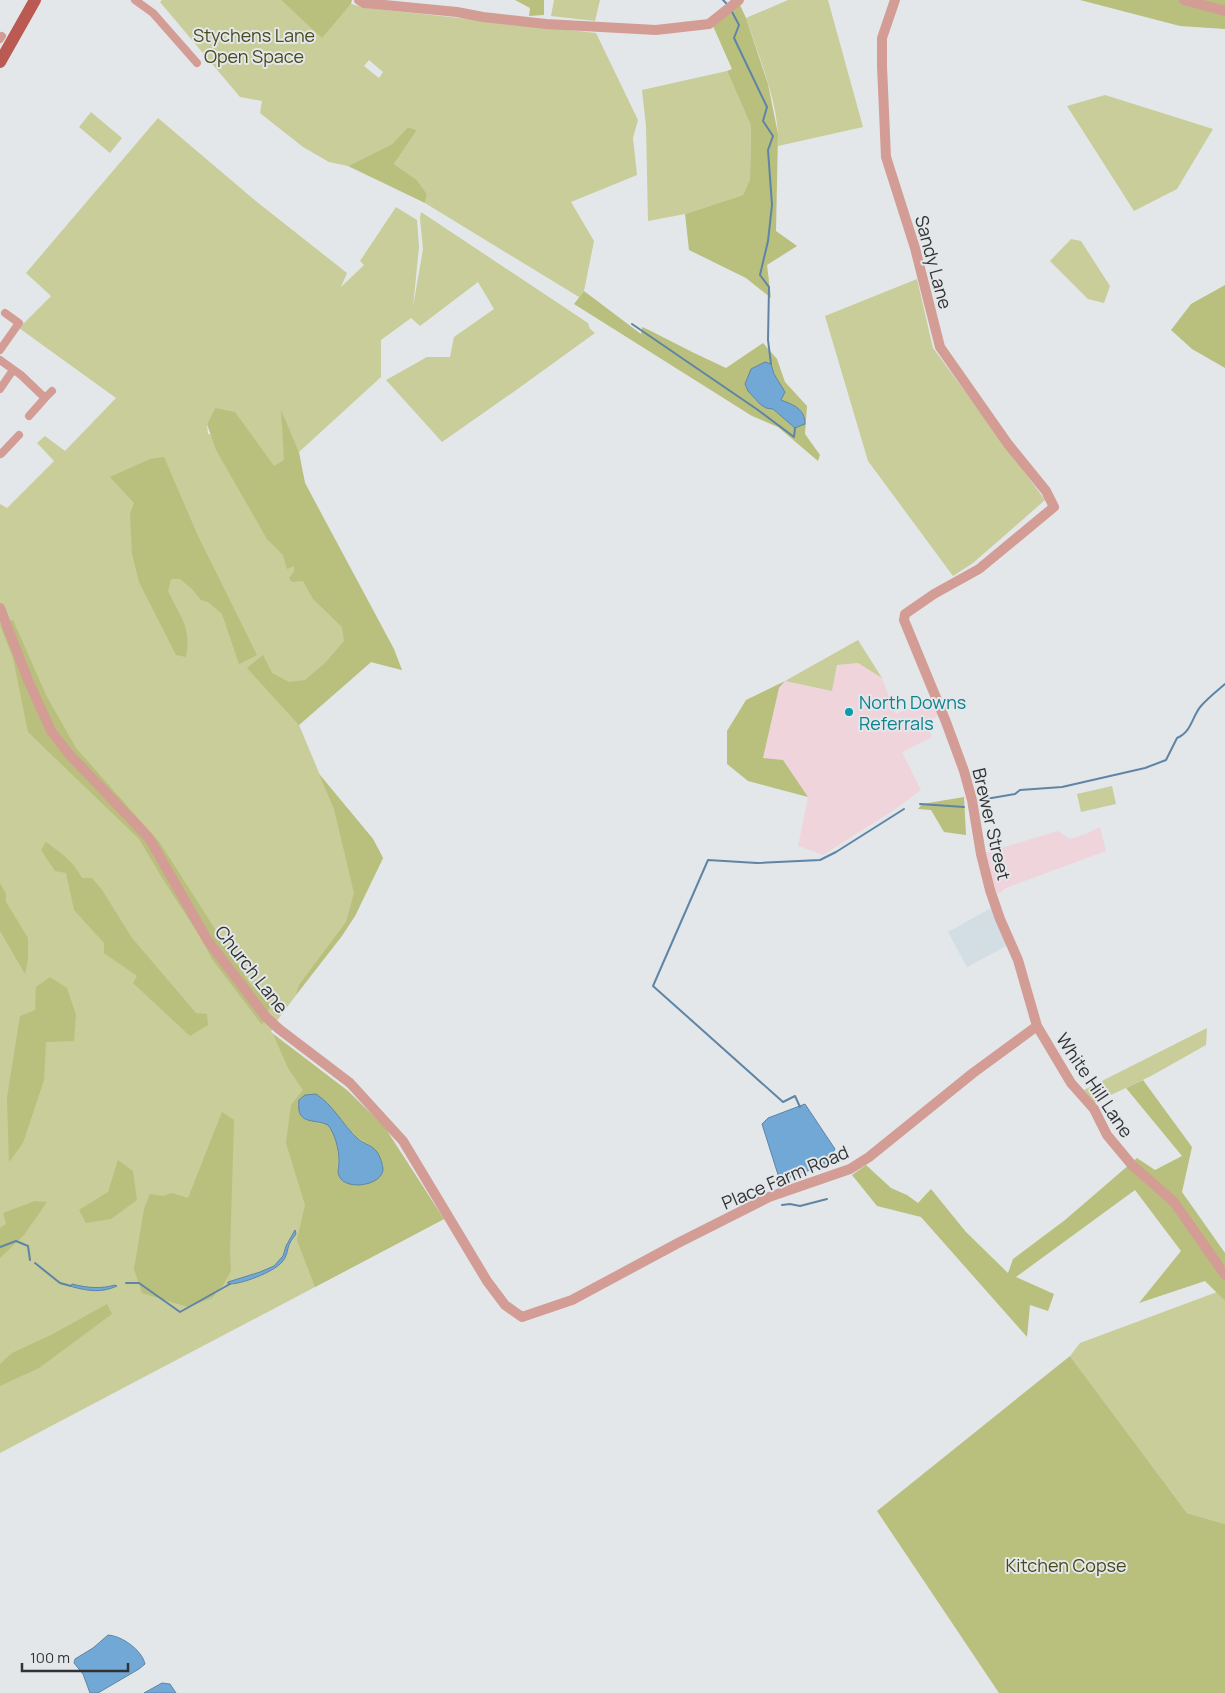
<svg xmlns="http://www.w3.org/2000/svg" width="1225" height="1693" font-family="Manrope,sans-serif">
<style>
.commercial{fill:#efd5db}
.built{fill:#d2dde4}
.green{fill:#c8cd99;fill-rule:evenodd}
.forest{fill:#b9bf7d;fill-rule:evenodd}
.water{fill:#72a8d6;stroke:#5e85a5}
.lines{fill:none;stroke-linecap:round;stroke-linejoin:round}
.stream{stroke:#5e85a5;stroke-width:2}
.minor{stroke:#d39d96;stroke-width:8}
.tertiary{stroke:#d39d96;stroke-width:10}
.primary{stroke:#ba5a52;stroke-width:12}
.culture-dot{fill:#0f9aa8;stroke:#e3e7ea;stroke-width:2}
.labels{text-anchor:middle;dominant-baseline:central;stroke-width:4;stroke-linejoin:round;paint-order:stroke}
.park-label{font-size:18px;fill:#484a19;stroke:#e3e7ea}
.street-label{font-size:18px;fill:#313233;stroke:#e3e7ea}
.culture-label{font-size:18px;fill:#0d838f;stroke:#e3e7ea;text-anchor:start}
</style>
<rect width="100%" height="100%" fill="#e3e7ea"/>
<path class="commercial" d="M858,663l24,15 14,36 36,-16 8,17 -14,7 6,15 -30,15 19,38 -27,20 -71,45 -25,-9 10,-49 -45,-39 16,-70 6,-7 47,10 5,-26z
M1100,827l6,24 -100,37 -8,6 -4,-5 -13,-35 77,-23 12,8 18,-6z"/>
<path class="built" d="M993,907l15,38 -41,22 -19,-35z"/>
<path class="green" d="M162,0h119l41,37 29,-33 16,4 229,25 42,87 -5,18 4,37 -66,27 23,39 -10,50 -5,6 -154,-94 2,-9 -10,-14 -23,-16 23,-34 -9,-3 -16,17 -44,22 -19,-4 -26,-15 -43,-34 2,-12 -22,-4 -80,-95zM369,60l14,12 -4,6 -15,-12z
M554,0h46l-5,21 -44,-5z
M788,0h40l35,127 -85,19c2,-40 -19,-89 -32,-128z
M727,71l24,55 -1,53 -7,16 -58,19 -37,7 -2,-95 -4,-36z
M1105,95l108,34 -36,60 -43,22 -67,-105z
M91,112l31,26 -12,15 -31,-26z
M158,118l99,84 90,71 -6,14 23,-22 -4,-4 36,-54 21,13 2,27 -6,60 10,-58 -3,-31 1,-6 167,111 2,6 5,4 -76,55 -77,54 -56,-62 41,-23h23l4,-20 40,-28 -16,-27 -58,44 -9,-8 -30,22v37l-82,75 -18,-40 24,71 97,187 -31,-8 -72,63 21,50 53,64 10,19 -28,58 -79,106 -5,10 77,59 96,128 -444,234v-949l7,4 47,-47 -17,-18 8,-7 20,15 51,-53 -97,-70 32,-32 -25,-23zM215,408l41,34 -48,-8 -1,-10z
M1071,239l10,2 29,45 -6,17 -16,-4 -38,-38z
M917,279l16,69 112,152 -72,63 -20,13 -85,-115 -43,-145z
M858,640l24,38 -24,-15 -21,2 -5,26 -47,-10z
M1112,786l4,18 -35,8 -4,-18z
M1207,1028l-1,17 -55,31 -57,27 -10,-13z
M1217,1292l8,9v223l-38,-11 -117,-157 10,-13z"/>
<path class="forest" d="M281,0h71l-1,4 -29,34z
M515,0h29v15l-15,1 1,-8z
M1080,0h145v29l-45,-3z
M740,5l6,13 22,66 10,50 -2,97 21,15 -30,19 4,33 -25,-20 -57,-28 -4,-36 58,-19 7,-16 1,-53 -24,-55 5,-2 -19,-43z
M408,127l9,3 -23,34 23,16 10,14 -2,9 -77,-37 44,-22z
M1225,285v83l-33,-19 -21,-19 20,-26z
M584,291l57,43 1,-7 7,3 43,22 34,16 37,-25 14,16 8,23 22,24 -2,28 15,21 -2,6 -40,-34 -26,-11 -178,-112zM771,364l3,10 11,18 -4,8 14,28 -22,-19 -13,-5 -12,-13z
M215,408l20,4 39,54 10,-6 -3,-50 18,42 6,31 89,166 8,21 -31,-8 -72,63 -52,-57 16,-13 9,18 17,9 16,-2 20,-17 19,-22 -2,-14 -29,-28 -10,-18 -11,1 -3,-4 5,-6v-6l-7,3 -4,-14 -16,-16 -51,-89 -9,-26z
M164,457l34,79 59,119 -18,9 -17,-50 -14,-12 -7,-2 -9,-11 -12,-10h-9l-3,12c12,26 24,36 18,66l-10,-2 -37,-73 -7,-28 -2,-40 4,-11 -24,-26 40,-18z
M13,620l33,75 30,53 84,95 90,141 21,21 -9,20 -50,-66 -11,-21 -37,-57 -25,-42 -111,-107 -15,-74 -13,-33z
M785,681l-6,7 -16,70 20,2 25,37 -60,-16 -21,-17v-33l19,-31z
M319,774l54,65 10,19 -28,58 -13,20 -46,59 3,-10 47,-63 8,-29 -20,-84z
M964,797l2,38 -22,-3 -13,-22 -13,-1 4,-5z
M46,842c15,11 27,19 36,36h10l10,12 30,48 64,75 11,1 1,11 -18,11 -57,-53 4,-7 -33,-23v-10l-30,-33 -8,-37 -11,-2 -14,-21z
M0,883l6,11v8l22,36v21l-3,15 -25,-43z
M50,977l17,11 9,27 -2,26 -28,1 -2,38 -21,63 -14,19 -2,-64 13,-82 15,-6 1,-23z
M273,1034l75,57 36,35 60,93 -129,68 -18,-47 8,-35 -19,-62 5,-38 12,-15 -15,-22zM320,1096l38,42 12,7 -33,25c3,-15 0,-33 -9,-45l-12,-2z
M1143,1080l49,67 -10,45 43,61v48l-20,-20 -66,22 42,-52 -46,-61 -119,87 38,17 -6,17 -18,-6 -3,32 -106,-120 -44,-11 -25,-31 14,-10 25,23 16,7 11,8 13,-14 35,43 42,41 5,-14 52,-39 72,-62 18,12 27,-14 -56,-68z
M222,1112l12,8 -4,133 1,18 -8,14 -11,13 -24,9 -46,-14 -8,-24 10,-60 6,-15 13,2 9,-3 16,5z
M118,1160l15,11 4,29 -26,19 -25,4 -7,-13 29,-18z
M35,1201l12,1 -23,33 -24,23v-30l6,-4 -3,-11z
M107,1304l5,10 -73,54 -39,18v-22l12,-11 41,-19z
M1070,1356l117,157 38,11v169h-226l-122,-182z"/>
<path class="water" d="M765,362l6,2 3,10 11,18 -4,8c13,5 24,9 24,24l-10,4 -22,-19 -7,-1 -6,-4 -12,-13 -3,-7 6,-15z
M316,1094c17,11 27,31 42,45 6,5 14,6 19,13 3,4 6,13 6,18 -2,15 -33,20 -42,9 -5,-6 -2,-11 -2,-18 0,-12 -4,-27 -11,-36 -15,-7 -32,1 -29,-25l6,-5z
M805,1104l30,45 -8,15 -47,17 -18,-57 6,-6z
M295,1230l1,4c-3,4 -7,9 -8,14 -1,5 -2,10 -6,14 -8,10 -42,23 -54,22v-2l32,-10 14,-6 9,-10 3,-10z
M72,1284c15,4 29,5 43,1l2,1c-15,7 -28,5 -44,1l-2,-1z
M108,1635c14,1 34,15 37,29l-6,5 -41,24h-8l-7,-19 -9,-11 1,-4 18,-11z
M162,1683l8,1 6,9h-32z"/>
<g class="lines">
<path class="stream" d="M723,0l5,5
M731,10l8,15 -5,13 33,69 -4,14 10,15 -5,14 4,55 -4,36 -8,34 9,12 -1,53 3,24
M632,324l126,86 36,27 1,-9
M980,800l35,-6 5,-4 42,-3 83,-19 21,-8 11,-22c15,-6 15,-22 24,-32 7,-8 16,-15 24,-22
M920,804l44,3
M800,1107l-5,-11 -12,6 -130,-116 55,-126 49,3 63,-3 16,-8 68,-43
M782,1205l8,-1 10,2 27,-7
M0,1247l16,-6 12,5 2,14
M35,1263l25,20 11,3
M126,1283h13l41,29 50,-28"/>
<path class="minor" d="M135,0l18,13 44,50
M0,39l2,-3
M0,350l19,-27 -14,-10
M0,360l21,15 24,23 -16,18
M0,389l13,-19
M45,398l7,-7
M1,454l18,-19"/>
<path class="tertiary" d="M359,0l5,3 93,9 26,5 63,7 110,6 53,-6 30,-24
M895,0l-13,38v28l4,91 29,91 25,99 68,97 38,47 8,16 -75,62 -45,25 -29,20 -1,6 42,102 18,49 8,29 9,54 9,36 10,29 18,41 19,66 34,57 23,26 13,26 25,30 42,37 51,73
M1184,0l41,11
M0,608l28,72 23,51 18,23 80,84 59,103 58,76 13,12 71,54 53,58 84,140 18,24 17,12 50,-17 108,-58 89,-45 81,-28 19,-12 104,-84 64,-47"/>
<path class="primary" d="M0,62l35,-62"/>
</g>
<circle class="culture-dot" cx="849" cy="712" r="5"/>
<g class="labels">
<g class="park-label">
<text x="254" y="35">Stychens Lane<tspan x="254" dy="21">Open Space</tspan></text>
<text x="1066" y="1565">Kitchen Copse</text>
</g>
<g class="street-label">
<text transform="translate(934 262) rotate(75)">Sandy Lane</text>
<text transform="translate(992 824) rotate(77)">Brewer Street</text>
<text transform="translate(252 969) rotate(52)">Church Lane</text>
<text transform="translate(1095 1085) rotate(56)">White Hill Lane</text>
<text transform="translate(785 1177) rotate(-23)">Place Farm Road</text>
</g>
<g class="culture-label">
<text x="859" y="702">North Downs<tspan x="859" dy="21">Referrals</tspan></text>
</g>
</g>
<path d="M22 1663v8h106v-8" fill="none" stroke="#313233" stroke-width="2.5"/>
<text x="30" y="1663" font-size="15" fill="#313233" stroke="#e3e7ea" stroke-width="4" paint-order="stroke">100 m</text>
</svg>
